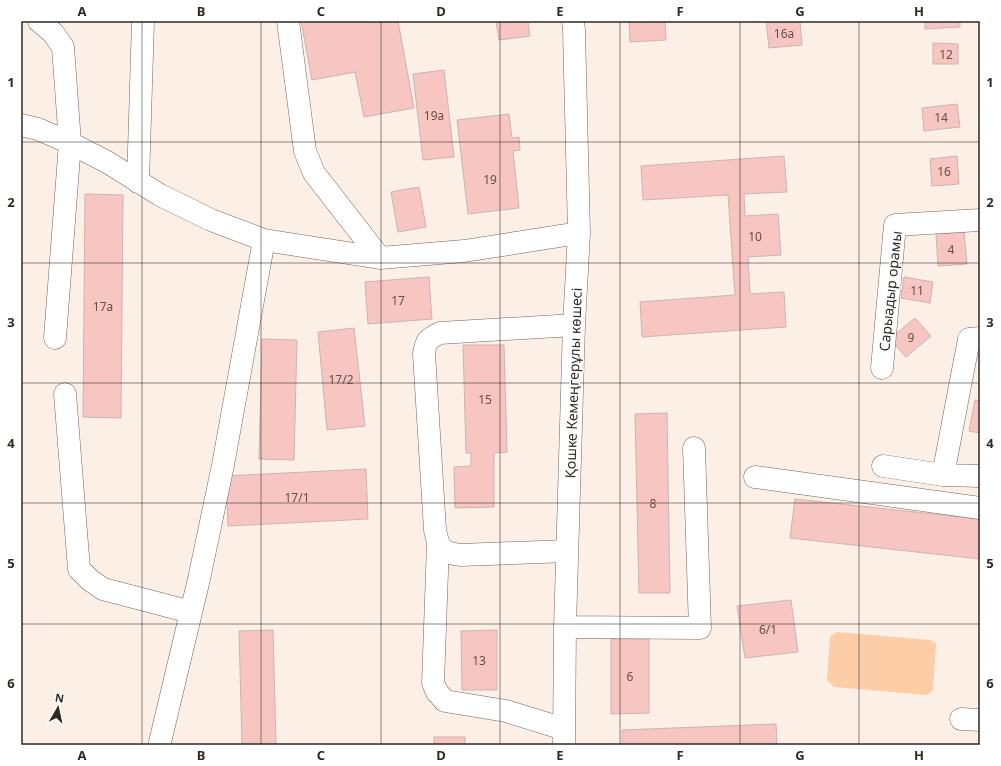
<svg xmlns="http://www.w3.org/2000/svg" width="1001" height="766" font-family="'Noto Sans',sans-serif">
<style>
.green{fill:#fccda7}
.building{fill:#f7c6c2;stroke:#cdb3b1}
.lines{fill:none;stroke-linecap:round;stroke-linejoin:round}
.minor-casing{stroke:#756456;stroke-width:23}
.minor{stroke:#fff;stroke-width:22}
.grid{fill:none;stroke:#302822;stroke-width:1;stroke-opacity:0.55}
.labels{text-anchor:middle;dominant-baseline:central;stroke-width:3;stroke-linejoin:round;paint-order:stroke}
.number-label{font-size:12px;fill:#62504a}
.street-label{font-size:14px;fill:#302822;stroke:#fff}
.neatline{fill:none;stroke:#302822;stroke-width:1.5}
.grid-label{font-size:13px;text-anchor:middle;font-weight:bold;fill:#302822}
</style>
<rect width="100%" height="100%" fill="#fcf0e6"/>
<path class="green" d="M837,632l93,8 6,4 -3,46 -6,5 -93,-8 -7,-7 3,-43z"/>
<path class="building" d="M301,21h97l16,87 -50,9 -9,-45 -43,8z
M496,21h32l2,15 -31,4z
M629,21h36l1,19 -36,2z
M766,21h34l2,24 -33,3z
M925,21h35v6l-35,2z
M933,43l25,1v20h-25z
M444,70l10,87 -31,3 -10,-86z
M957,104l3,23 -36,4 -2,-23z
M509,114l3,24 7,-1 1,13 -7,1 6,57 -51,6 -11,-94z
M784,156l3,36 -43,2 1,22 33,-2 3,41 -33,2 2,37 34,-2 2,35 -144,10 -2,-35 95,-7 -7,-100 -85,5 -2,-34z
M957,156l2,28 -27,2 -2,-27z
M419,187l7,40 -28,5 -7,-40z
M85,194l38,1 -2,223 -38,-1z
M964,232l3,32 -29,2 -2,-32z
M429,277l3,42 -64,5 -3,-42z
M904,277l29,5 -3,21 -29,-5z
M915,318l16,18 -25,21 -16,-18z
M354,328l11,98 -38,4 -9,-98z
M262,339l35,1 -3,120 -35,-1z
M463,345h41l3,107 -13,1v54l-39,1 -1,-41 17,-1v-13h-5z
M975,400l5,1v32l-11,-2z
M667,413l3,180h-31l-4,-179z
M366,469l2,50 -140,7 -2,-50z
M795,499l185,20v40l-190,-21z
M791,600l7,52 -53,6 -8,-52z
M273,630l3,115h-34l-3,-114z
M497,630v60h-35l-1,-59z
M611,639h38v74l-38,1z
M776,724l1,21h-155v-15z
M434,737h31v8h-31z"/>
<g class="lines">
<defs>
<path id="minor" d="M39,21l14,12 10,14 7,96 -15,195
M288,21l17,130 9,22 66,85
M21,125l17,4 32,14 37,19 53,33 51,25 53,20 116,18 84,-7 115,-18
M138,182l5,-161
M882,368l13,-143 85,-5
M65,394l14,175 11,11 13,9 88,23
M883,466l60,9 37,1
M943,475l26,-136 11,-1
M755,477l225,31
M438,544l-5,139 4,9 8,9 61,10 58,18
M567,551l-107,4c-19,-3 -21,-6 -25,-25l-11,-176c2,-14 4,-15 16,-21l134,-8
M565,627l135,1 -6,-180
M961,719l19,1
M160,742l39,-163 24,-114 41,-225
M564,745l1,-118 9,-302 5,-92 -5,-203 -1,-9"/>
</defs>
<use href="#minor" class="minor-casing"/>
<use href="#minor" class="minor"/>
</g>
<path class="grid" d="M142,21v724M261,21v724M381,21v724M500,21v724M620,21v724M740,21v724M859,21v724M21,142h959M21,263h959M21,383h959M21,503h959M21,624h959"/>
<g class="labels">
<g class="number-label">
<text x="784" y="33">16а</text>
<text x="946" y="54">12</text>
<text x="434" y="115">19а</text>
<text x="941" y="117">14</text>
<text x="944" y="171">16</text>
<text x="490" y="179">19</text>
<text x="755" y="236">10</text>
<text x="951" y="249">4</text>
<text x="917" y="290">11</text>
<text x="398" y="300">17</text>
<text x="103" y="306">17а</text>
<text x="911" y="337">9</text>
<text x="341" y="379">17/2</text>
<text x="485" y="399">15</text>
<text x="297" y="497">17/1</text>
<text x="653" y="503">8</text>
<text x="768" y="629">6/1</text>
<text x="479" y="660">13</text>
<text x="630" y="676">6</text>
</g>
<g class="street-label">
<text transform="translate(890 291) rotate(-84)">Сарыадыр орамы</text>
<text transform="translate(573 383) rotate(-88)">Қошке Кемеңгерұлы көшесі</text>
</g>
</g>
<rect width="1001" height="766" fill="none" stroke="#ffffff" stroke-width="44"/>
<g transform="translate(58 708) rotate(9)" stroke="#ffffff" stroke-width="3" paint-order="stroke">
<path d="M0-3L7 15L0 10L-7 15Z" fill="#302822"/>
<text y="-6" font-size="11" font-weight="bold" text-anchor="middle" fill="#302822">N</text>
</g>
<rect x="22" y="22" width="957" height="722" class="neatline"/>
<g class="grid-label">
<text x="82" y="16">A</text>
<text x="201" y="16">B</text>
<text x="321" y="16">C</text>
<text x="441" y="16">D</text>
<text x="560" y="16">E</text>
<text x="680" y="16">F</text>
<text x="800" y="16">G</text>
<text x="919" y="16">H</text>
<text x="11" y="87">1</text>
<text x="990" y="87">1</text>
<text x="11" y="207">2</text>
<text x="990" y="207">2</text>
<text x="11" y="327">3</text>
<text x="990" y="327">3</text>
<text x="11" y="448">4</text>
<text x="990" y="448">4</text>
<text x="11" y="568">5</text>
<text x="990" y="568">5</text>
<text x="11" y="688">6</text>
<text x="990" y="688">6</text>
<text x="82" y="760">A</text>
<text x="201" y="760">B</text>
<text x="321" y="760">C</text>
<text x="441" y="760">D</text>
<text x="560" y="760">E</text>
<text x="680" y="760">F</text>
<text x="800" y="760">G</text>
<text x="919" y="760">H</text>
</g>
</svg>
